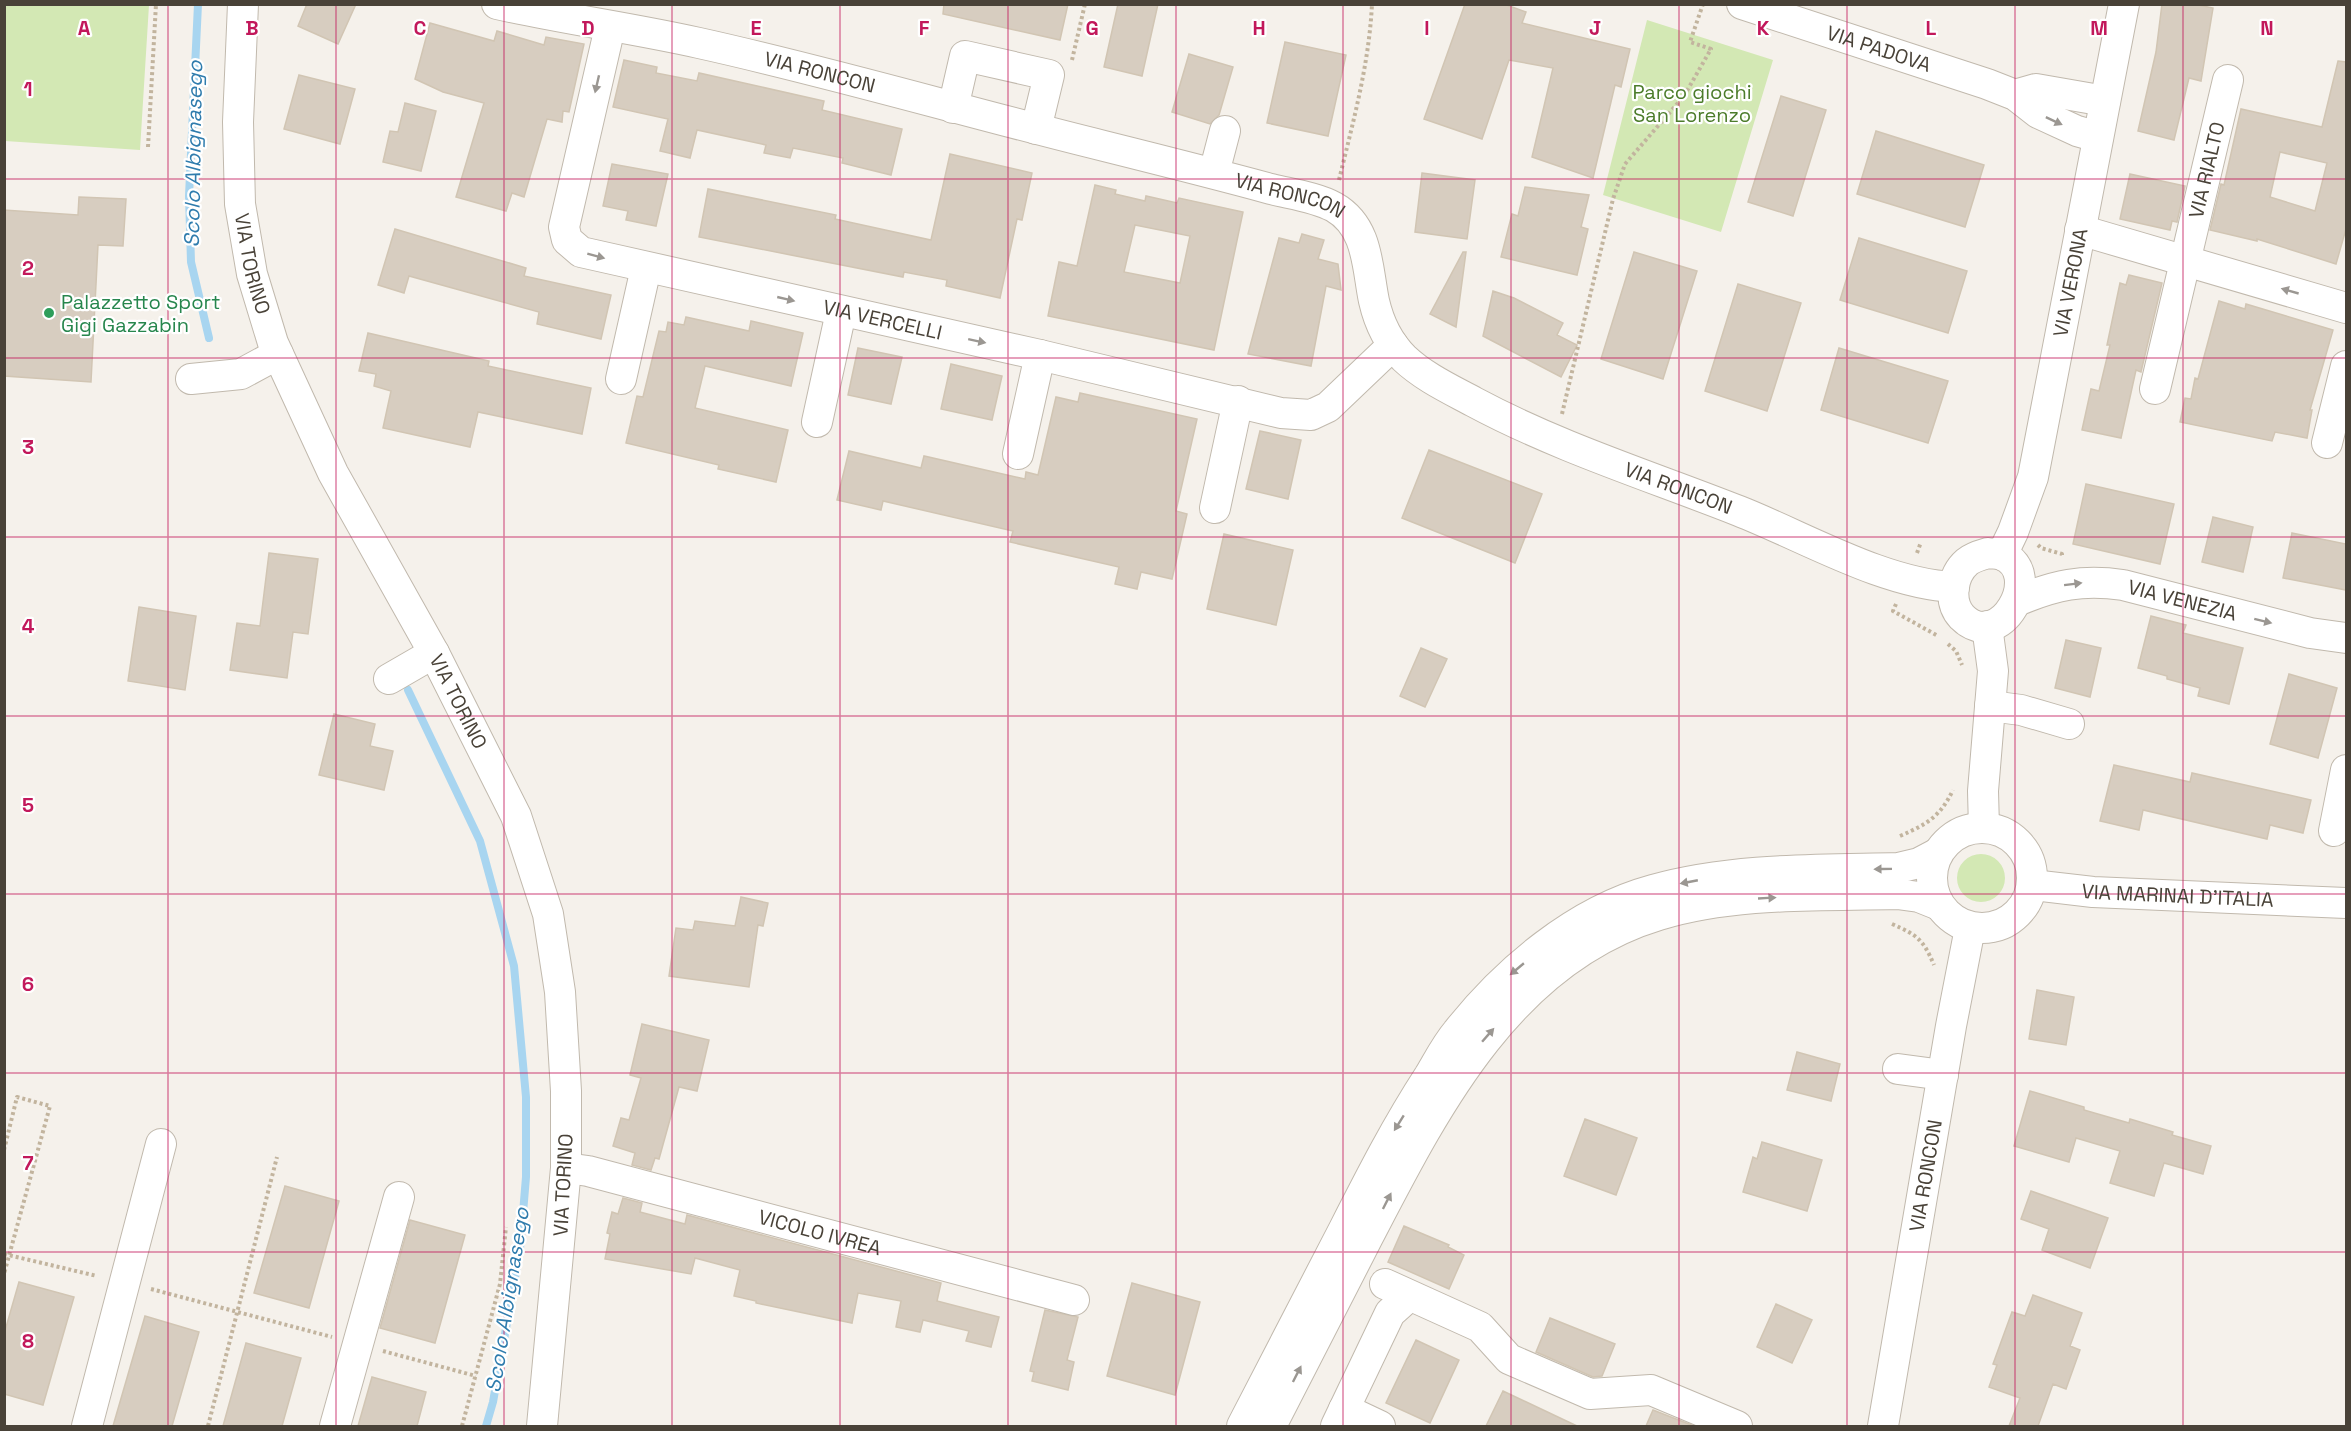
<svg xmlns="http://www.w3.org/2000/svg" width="2351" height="1431" font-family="'Space Grotesk',sans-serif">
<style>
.green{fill:#d3e8b4}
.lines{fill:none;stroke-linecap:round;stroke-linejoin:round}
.stream{stroke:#a8d5f0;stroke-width:8}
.building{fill:#d7cdc0;stroke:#d1c5b3;stroke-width:1.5;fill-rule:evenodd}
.minor-casing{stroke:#c1b9ad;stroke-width:32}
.path{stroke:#c2b49e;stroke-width:4;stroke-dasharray:3 3;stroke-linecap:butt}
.minor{stroke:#fff;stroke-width:30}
.oneway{fill:#9b9792}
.grid{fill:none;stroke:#c2185b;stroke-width:1.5;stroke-opacity:0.55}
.leisure-dot{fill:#2e9e5b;stroke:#fff;stroke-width:2}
.labels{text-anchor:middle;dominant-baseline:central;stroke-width:4.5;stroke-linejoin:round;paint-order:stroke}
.street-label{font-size:20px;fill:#494238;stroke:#fff}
.park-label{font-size:20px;fill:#4c7c2b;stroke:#fff}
.leisure-label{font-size:20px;fill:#27864d;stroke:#fff;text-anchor:start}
.water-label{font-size:21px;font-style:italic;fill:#2f7cad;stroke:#fff}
.grid-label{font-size:20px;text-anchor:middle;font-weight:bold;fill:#c2185b;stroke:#fff;stroke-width:4.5;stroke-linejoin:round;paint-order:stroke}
</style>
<rect width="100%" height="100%" fill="#f5f1eb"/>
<path class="green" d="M4,5h145l-9,145 -135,-9z
M1647,20l126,40 -52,172 -118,-37z
M1957 878a24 24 0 1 1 48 0a24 24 0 1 1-48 0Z"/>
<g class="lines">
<path class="stream" d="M198,4l-9,192 2,66 18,76
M408,690l72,151 34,125 12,131v80l-6,72 -27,153 -7,24"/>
</g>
<path class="building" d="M307,4h49l-18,40 -40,-18z
M944,4h124l-8,36 -117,-26z
M1118,4h40l-16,72 -38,-9z
M1465,4h39l22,8 -4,11 108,26 -9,38 -6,-2 -22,93 -61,-21 21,-89 -44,-8 -27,79 -58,-20z
M2162,4h32l19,4 -12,73 -12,-3 -15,62 -36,-9 18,-79z
M430,23l64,18 3,-10 47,14 2,-8 38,7 -15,68 -6,-1 -1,11 -15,-3 -23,78 -12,-4 -6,18 -50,-14 28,-94 -41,-11 -28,-13z
M1285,42l61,13 -18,81 -61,-13z
M1189,54l44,13 -14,48 -9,9 -38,-12z
M624,60l33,7 -1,6 41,8 2,-8 125,28 -2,9 80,19 -11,46 -49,-12 1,-5 -50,-10 -3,10 -26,-5 2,-8 -69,-15 -7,28 -30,-7 8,-32 -55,-12z
M2338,61l8,1v167l-10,35 -79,-25v2l-47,-11 11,-46 3,1 17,-76 81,18zM2280,152l47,11 -12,48 -45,-14z
M299,75l56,14 -15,55 -56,-15z
M1781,96l45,14 -33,106 -45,-14z
M405,103l31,8 -15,60 -38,-9 7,-31 8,1z
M1876,131l108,34 -19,62 -108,-33z
M950,154l82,19 -10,47 -5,-1 -17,79 -54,-12 1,-6 -43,-8 -1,5 -204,-40 9,-48 128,26 -1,4 96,21z
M612,164l56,10 -12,52 -30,-6 2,-9 -25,-5z
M1422,173l53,7 -8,59 -52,-7z
M2130,174l55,12 -8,36 -5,-1 -2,9 -50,-11z
M1095,185l21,5 -1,4 30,7 1,-5 31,7 2,-5 64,14 -29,138 -166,-34 11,-54 18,4zM1135,225l55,11 -10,47 -56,-11z
M1525,187l64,8 -8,32 7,2 -11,46 -76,-18 11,-43 6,2z
M79,197l47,2 -3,47 -25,-1 -7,137 -87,-6v-166l74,5z
M395,229l131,39 -2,8 87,19 -10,44 -64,-15 2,-12 -130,-36 -5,17 -26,-8z
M1302,234l22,6 -6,19 20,5 3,26 -15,-4 -15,80 -63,-12 31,-116 20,5z
M1859,238l108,33 -19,62 -108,-33z
M1463,252h3l-10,75 -26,-13z
M1634,252l63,19 -34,108 -62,-20z
M2129,275l33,8 -21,89 -5,-2 -15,68 -39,-8 9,-41 8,2 11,-46h-3l13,-62 6,2z
M1738,284l63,19 -34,108 -62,-20z
M1493,291l21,7 49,25 -6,12 20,10 -16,32 -78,-41z
M2219,301l26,8 1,-5 87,26 -23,80h2l-5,28 -32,-6 -3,9 -92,-19 5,-24 6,1 4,-21 3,1z
M686,317l63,14 2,-10 52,12 -12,53 -86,-20 -10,42 93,22 -12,52 -58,-13 1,-4 -93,-22 11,-47 6,1 16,-66 7,1 2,-10 16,3z
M368,333l121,28 -1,5 103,22 -9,46 -104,-22 -8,35 -87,-19 8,-37 -17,-5 2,-12 -17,-3z
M858,348l44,9 -11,47 -43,-9z
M1839,348l109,33 -20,62 -107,-33z
M951,364l51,12 -10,44 -51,-11z
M1080,393l117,26 -21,92 11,3 -15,65 -31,-7 -4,17 -22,-5 4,-17 -109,-25 3,-11 -130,-30 -2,9 -44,-10 12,-49 72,17 3,-12 101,23 1,-7 12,3 18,-78 22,5z
M1260,431l41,9 -13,59 -42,-10z
M1429,450l113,44 -27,69 -113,-45z
M2086,484l88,20 -14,60 -87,-20z
M2213,517l40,10 -10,45 -41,-10z
M2292,533l54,11v46l-63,-12z
M1224,534l69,16 -17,75 -69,-16z
M269,553l49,6 -10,75 -15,-2 -6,46 -57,-8 7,-47 23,3z
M139,607l57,9 -11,74 -57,-9z
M2151,616l35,9 -3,8 60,15 -14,56 -31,-8 2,-8 -33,-9v-3l-29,-8z
M2066,640l35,8 -11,49 -35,-9z
M1421,648l26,11 -22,48 -25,-11z
M2289,674l48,14 -19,70 -48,-14z
M334,714l41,10 -5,22 23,5 -9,39 -65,-15z
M2114,765l76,17 2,-9 119,27 -8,33 -33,-8 -3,14 -124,-29 -4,20 -39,-9z
M741,897l27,6 -5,23 -5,-1 -9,62 -80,-11 7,-48 17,2 2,-9 40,5z
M2037,990l37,7 -8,48 -37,-6z
M642,1024l67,16 -12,51 -18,-4 -20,72 -4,-1 -4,12 -19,-5 3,-12 -22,-7 8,-28 8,2 12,-42 -11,-3z
M1797,1052l43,12 -9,37 -44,-11z
M2030,1091l54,16v3l45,13 1,-4 43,13 -1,3 39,11 -8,28 -39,-11 -10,33 -44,-13 10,-32 -44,-13 -7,24 -55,-16z
M1585,1119l52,19 -21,57 -52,-19z
M1762,1142l60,18 -15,51 -64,-19 10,-35 4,2z
M285,1186l54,15 -30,107 -55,-15z
M2031,1191l77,27 -18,50 -48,-18 7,-21 -28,-10z
M623,1198l19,5 -2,9 45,12 2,-9 254,68 -4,18 62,16 -8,30 -25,-6 3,-10 -46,-11 -3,12 -24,-5 5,-26 -43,-8 -6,30 -96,-20v-2l-22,-5 6,-26 -45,-12 -4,16 -86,-15 5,-25 -3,-1 5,-21 6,2z
M410,1220l55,15 -30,108 -55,-15z
M1404,1226l45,19 -1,2 16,8 -15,34 -61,-27z
M19,1282l55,15 -31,108 -39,-11v-60z
M1132,1283l68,19 -25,93 -68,-19z
M2033,1295l49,18 -12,33 10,4 -14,39 -13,-5 -15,42h-29l11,-28 -31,-11 8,-22 -4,-1 19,-52 13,4z
M1776,1304l36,16 -20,43 -35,-16z
M1045,1310l33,7 -11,43 7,2 -6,28 -36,-9 2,-9 -4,-1z
M145,1316l54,16 -27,94h-59z
M1550,1318l65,26 -13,32 -9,1 -57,-25z
M1416,1340l43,20 -29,63 -44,-20z
M246,1343l55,15 -19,68h-59z
M372,1377l54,15 -9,34h-59z
M1503,1391l74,35h-91z
M1653,1410l41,16h-48z"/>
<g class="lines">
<defs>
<g id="minor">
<path id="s1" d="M243,4l-5,118 2,82 12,70 21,69 60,130 101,180 82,163 32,98 12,78 6,99v77l-24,258"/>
<path id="s2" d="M497,4c67,15 135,24 202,39 136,30 270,70 405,103 56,14 112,28 167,43 20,5 45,8 63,18 35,20 33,61 40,94 5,22 15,42 30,57 20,19 46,31 70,44 84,45 176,74 265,109 66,26 145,73 215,76"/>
<path id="s3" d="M1742,4l245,80 28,11 23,18 39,18 21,6"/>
<path id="s4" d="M610,27l-46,200 3,13 14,12 459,103 241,58 30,2 17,-8 65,-62"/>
<path d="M2015,95l21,-6 69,12"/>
<path d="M953,108l12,-52 84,19 -13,54"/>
<path d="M1214,173l11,-42"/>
<path d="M2080,230l266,78"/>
<path d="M191,379l50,-5 37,-20"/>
<path d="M621,379l25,-111"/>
<path id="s5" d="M2155,389l73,-309"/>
<path d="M817,422l24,-110"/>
<path d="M2327,443l19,-77"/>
<path d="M1018,454l22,-99"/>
<path d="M1215,508l23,-107"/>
<path d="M1988,553c4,1 10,0 14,2 44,18 -2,100 -40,62 -14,-15 -10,-42 5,-55 6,-5 14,-7 21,-9z"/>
<path id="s6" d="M2002,555l11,-23 20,-55 91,-473"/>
<path id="s7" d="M2017,601c38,-16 65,-22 106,-16l187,48 36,5"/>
<path d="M389,679l45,-26"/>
<path d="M1990,706l31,4 48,14"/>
<circle cx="1982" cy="878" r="50"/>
<path d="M1984,828l-1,-37 10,-120 -6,-45"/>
<path d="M2334,831l12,-61"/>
<path id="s8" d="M2032,885l61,7 253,11"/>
<path d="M1898,1069l45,6"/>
<path id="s9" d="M566,1168l22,3 486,129"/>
<path d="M1385,1284l95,43 29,32 81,35 61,-4 86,36"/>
<path d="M1344,1409l36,17"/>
<path d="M87,1426l74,-282"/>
<path d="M335,1426l64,-229"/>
<path d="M1242,1426c34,-65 68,-131 102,-197 27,-53 53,-104 85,-153 9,-15 17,-31 28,-44 49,-62 119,-121 196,-142 79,-22 164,-20 245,-22l21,-5 19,-10"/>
<path d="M1271,1426c32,-63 64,-126 97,-189 67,-129 141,-277 291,-322 74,-23 161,-19 238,-21l22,3 20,8"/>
<path d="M1336,1426l54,-113 19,-17"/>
<path id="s10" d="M1883,1426l68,-400 19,-98"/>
</g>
</defs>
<use href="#minor" class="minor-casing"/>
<path class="path" d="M1072,60l13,-56
M148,147l8,-143
M1339,180c14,-58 30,-115 33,-176
M1562,414l51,-215 12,-35 59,-68 27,-47 -21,-7 13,-38
M2038,545l3,3 21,6v3
M1917,553l4,-11
M1896,604l-3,7 45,25
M1948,644l8,7 6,14
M1900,836c27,-12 40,-19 53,-46
M1892,924c25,11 31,15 42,41
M4,1150l13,-53 33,9 -46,168
M4,1254l93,22
M151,1289l181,48
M383,1351l93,25
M208,1426l69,-269
M462,1426l38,-142 6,-57"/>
<use href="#minor" class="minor"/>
</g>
<defs><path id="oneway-solid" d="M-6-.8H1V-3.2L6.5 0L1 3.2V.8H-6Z" transform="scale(1.5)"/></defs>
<g class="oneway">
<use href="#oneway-solid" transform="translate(597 84) rotate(103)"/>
<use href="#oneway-solid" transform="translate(2054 121) rotate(25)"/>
<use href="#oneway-solid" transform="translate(596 256) rotate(15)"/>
<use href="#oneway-solid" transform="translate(2290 291) rotate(-164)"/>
<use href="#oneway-solid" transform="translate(786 299) rotate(13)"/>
<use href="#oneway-solid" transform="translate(977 341) rotate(12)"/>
<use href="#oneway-solid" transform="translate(2073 584) rotate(-7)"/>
<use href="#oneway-solid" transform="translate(2263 621) rotate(14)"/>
<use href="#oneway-solid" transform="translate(1883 869) rotate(179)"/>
<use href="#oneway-solid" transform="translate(1689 882) rotate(169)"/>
<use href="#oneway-solid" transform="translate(1767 898) rotate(-3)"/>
<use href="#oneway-solid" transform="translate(1517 969) rotate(140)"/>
<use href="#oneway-solid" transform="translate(1488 1035) rotate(-49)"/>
<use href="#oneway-solid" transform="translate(1399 1123) rotate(122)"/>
<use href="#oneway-solid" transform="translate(1387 1201) rotate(-63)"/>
<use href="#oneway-solid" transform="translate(1297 1374) rotate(-63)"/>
</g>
<path class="grid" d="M168,4v1422M336,4v1422M504,4v1422M672,4v1422M840,4v1422M1008,4v1422M1176,4v1422M1343,4v1422M1511,4v1422M1679,4v1422M1847,4v1422M2015,4v1422M2183,4v1422M4,179h2342M4,358h2342M4,537h2342M4,716h2342M4,894h2342M4,1073h2342M4,1252h2342"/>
<circle class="leisure-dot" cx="49" cy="313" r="6"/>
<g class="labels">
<g class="street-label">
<text stroke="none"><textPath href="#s3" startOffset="144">VIA PADOVA</textPath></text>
<text stroke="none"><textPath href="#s2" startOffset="330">VIA RONCON</textPath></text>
<text stroke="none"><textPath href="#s5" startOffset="225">VIA RIALTO</textPath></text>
<text stroke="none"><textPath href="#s2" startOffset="816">VIA RONCON</textPath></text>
<text stroke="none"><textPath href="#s1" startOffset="261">VIA TORINO</textPath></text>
<text stroke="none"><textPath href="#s6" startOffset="282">VIA VERONA</textPath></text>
<text stroke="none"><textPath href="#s4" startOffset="546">VIA VERCELLI</textPath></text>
<text stroke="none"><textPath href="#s2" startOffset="1338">VIA RONCON</textPath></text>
<text stroke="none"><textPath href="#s7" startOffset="170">VIA VENEZIA</textPath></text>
<text stroke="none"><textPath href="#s1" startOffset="747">VIA TORINO</textPath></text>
<text stroke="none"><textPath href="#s8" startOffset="146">VIA MARINAI D'ITALIA</textPath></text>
<text stroke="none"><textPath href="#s10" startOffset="254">VIA RONCON</textPath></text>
<text transform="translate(563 1185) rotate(-87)">VIA TORINO</text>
<text stroke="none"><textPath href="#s9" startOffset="262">VICOLO IVREA</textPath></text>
</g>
<g class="park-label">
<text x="1692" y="92">Parco giochi<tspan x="1692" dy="23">San Lorenzo</tspan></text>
</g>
<g class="leisure-label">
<text x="61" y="302">Palazzetto Sport<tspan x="61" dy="23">Gigi Gazzabin</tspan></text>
</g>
<g class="water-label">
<text transform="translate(193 154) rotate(-89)">Scolo Albignasego</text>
<text transform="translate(507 1300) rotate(-81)">Scolo Albignasego</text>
</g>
</g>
<g class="grid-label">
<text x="84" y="35">A</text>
<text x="252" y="35">B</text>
<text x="420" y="35">C</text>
<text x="588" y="35">D</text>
<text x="756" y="35">E</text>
<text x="924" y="35">F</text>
<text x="1092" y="35">G</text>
<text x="1259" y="35">H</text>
<text x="1427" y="35">I</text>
<text x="1595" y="35">J</text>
<text x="1763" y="35">K</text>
<text x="1931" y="35">L</text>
<text x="2099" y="35">M</text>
<text x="2267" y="35">N</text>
<text x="28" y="96">1</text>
<text x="28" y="275">2</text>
<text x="28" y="454">3</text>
<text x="28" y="633">4</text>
<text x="28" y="812">5</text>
<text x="28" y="991">6</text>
<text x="28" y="1170">7</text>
<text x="28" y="1348">8</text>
</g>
<rect width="2351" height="1431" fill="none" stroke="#494238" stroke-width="12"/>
</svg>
